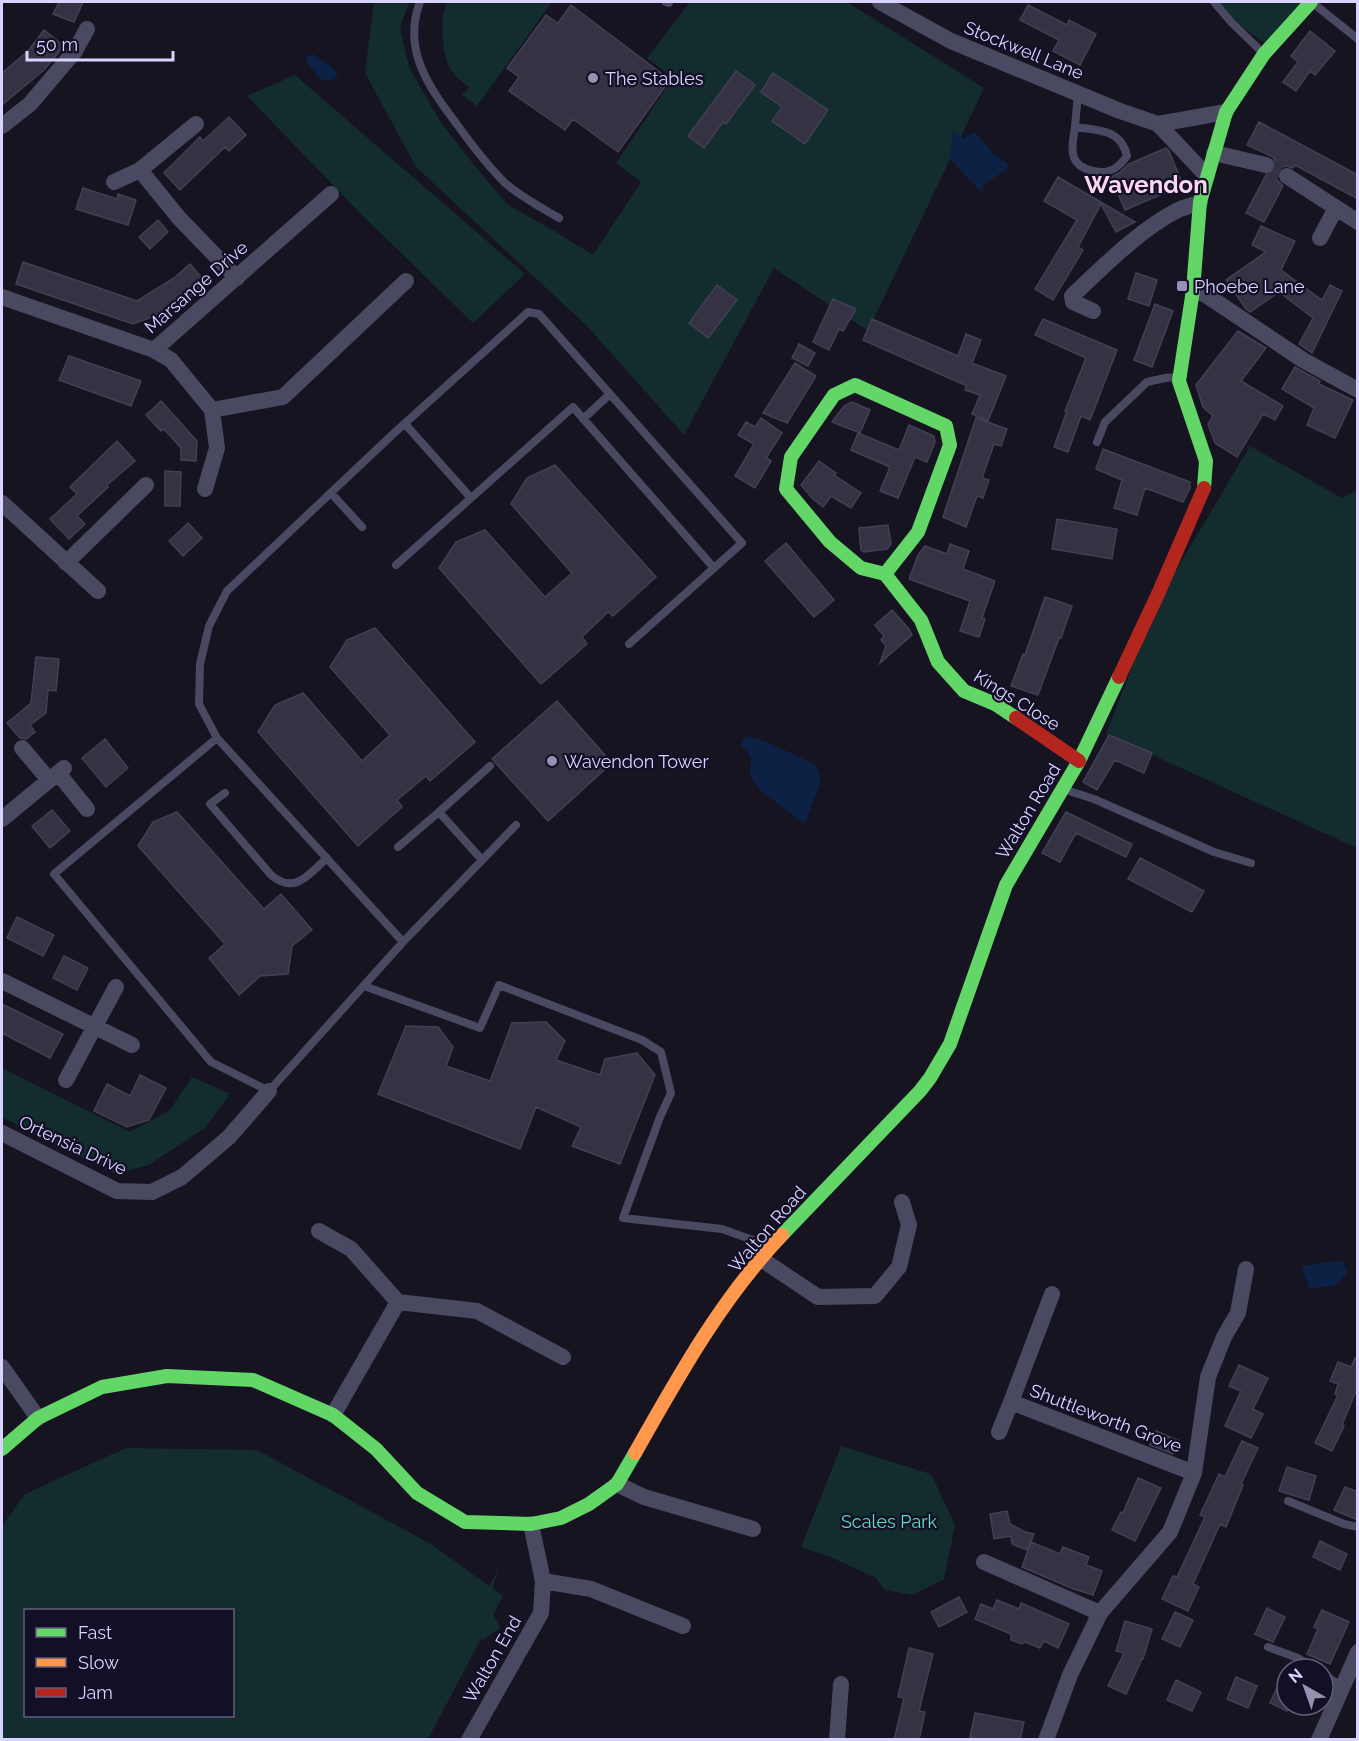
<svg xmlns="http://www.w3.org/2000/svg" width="1359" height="1741" font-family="Raleway,sans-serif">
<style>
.green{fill:#132c2d;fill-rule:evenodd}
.water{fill:#0d2144}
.building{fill:#343243;stroke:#433f54;stroke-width:1.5}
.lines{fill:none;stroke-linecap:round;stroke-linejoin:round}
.street-tunnel{stroke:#333142;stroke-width:16;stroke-dasharray:16 8;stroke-linecap:butt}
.lane{stroke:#4a4962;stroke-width:8}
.street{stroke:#4a4962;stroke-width:16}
.fast{stroke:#63d668;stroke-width:14}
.slow{stroke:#ff974d;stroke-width:14}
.jam{stroke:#b3261e;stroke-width:14}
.poi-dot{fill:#9591b1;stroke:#130f26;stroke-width:2}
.labels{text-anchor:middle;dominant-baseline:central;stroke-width:4.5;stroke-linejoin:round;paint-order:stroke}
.street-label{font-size:18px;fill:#d9d4ff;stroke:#130f26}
.poi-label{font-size:18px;fill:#d9d4ff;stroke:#130f26;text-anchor:start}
.park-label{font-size:18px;fill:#5fe0c0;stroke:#130f26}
.district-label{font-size:24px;font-weight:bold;fill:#ffd6f0;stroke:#130f26}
</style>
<rect width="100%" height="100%" fill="#161421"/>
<path class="green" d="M374,2h35l-9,26 9,39 31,54 34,44 34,40 43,24 42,26 48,-73 -25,-19 57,-85 -26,-20 43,-56h157l137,86 -116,243 -94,-63 -90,167 -97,-109 -171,-159 -51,-94z
M447,2h105l-75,104 -15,-11 7,-8c-7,-5 -16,-12 -20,-20 -8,-18 -9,-48 -2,-65z
M1219,2h89l-39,44 -45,-32z
M295,75l230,199 -52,49 -112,-109 -114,-118z
M1250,446l92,52 15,-8v358l-251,-114 51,-132z
M2,1068l128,64 40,-22 22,-33 38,17 -25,34 -56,37 -33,9 -114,-57z
M841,1446l90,28 24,51 -11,54 -32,16 -27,-5 -9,-12 -46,-21 -29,-10z
M126,1448l131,2 174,94 58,42 10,-17 -7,19 11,8 -10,19 8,13 -18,12 -2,-1 -53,100h-426v-213l23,-32zM26,1610h206v106h-206z"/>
<path class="water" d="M313,54l19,13 6,7 -5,6h-12l-14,-18v-6z
M953,129l11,9 11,-6 20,23 13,9 -2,6 -22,14 -2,9 -32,-34z
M746,736l19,5 51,24 5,16 -16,43 -45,-34 -10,-14 1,-19 -10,-12z
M1343,1260l4,13 -11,12 -27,4 -7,-23z"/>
<path class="building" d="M59,2h24l-9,20 -21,-8z
M571,5l99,75 -52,72 -45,-33 -8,11 -56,-39 10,-14 -12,-9 39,-53 12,8z
M1028,5l39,20 2,-5 27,14 -16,31 -27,-14 6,-11 -39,-20z
M44,30l20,16 -20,24 -42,35v-32l26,-22z
M1310,31l25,20 -20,24 -5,-4 -14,20 -13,-9 15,-20 -7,-6z
M736,71l19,14 -29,39 -3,-2 -19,26 -16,-12z
M773,73l55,37 -23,34 -33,-23 10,-14 -21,-15z
M229,117l17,18 -17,16 -4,-4 -45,43 -16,-17 36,-36 3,4z
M1259,122l99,53v24l-63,-34 -2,3 -6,-2 -5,1 -4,4 -1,9 6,6 -19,36 -18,-9 20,-38 7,-2 3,-6v-6l-3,-4 -26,-12z
M1166,148l3,3 14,34 -58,25 -14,-33 8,-4 10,-9z
M1058,177l77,45 -19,10 -15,-28 -23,43 5,3 -30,50 -18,-11 42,-69 -33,-19z
M83,188l34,11 1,-5 18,6 -8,25 -52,-16z
M158,220l10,12 -18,17 -11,-12z
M1261,226l34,15 -14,29 41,30 8,-15 12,6 -30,62 -13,-9 14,-26 -34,-26 -29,20 -4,-3 -20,-29 40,-28 -14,-7z
M23,262l114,39 37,-23 16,-14 17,20 -17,14 -29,18 -1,-2 -27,10 -117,-40z
M1136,273l21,7 -8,26 -21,-7z
M717,285l20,15 -29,38 -19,-15z
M833,299l23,10 -13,22 -4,-2 -10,21 -16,-8z
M1155,304l18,7 -21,56 -18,-7z
M872,319l86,37 8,-22 15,6 -9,23 34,13 -18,45 -16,-7 8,-19 -15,-5 2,-4 -104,-46z
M1043,319l74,31 -27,70 -9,-4 -13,36 -14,-5 13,-36h-2l21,-53 -51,-23z
M1238,331l28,17 -25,33 42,25 -8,14 -12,-6 -26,43 -22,-14 -7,-19 5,-8 -10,-9 -7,-22z
M799,344l16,9 -7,13 -16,-8z
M69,356l72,25 -10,25 -72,-26z
M795,363l21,13 -29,47 -24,-10z
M1295,367l25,14 -1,3 34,16 -18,38 -28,-13 7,-17 -32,-19z
M161,401l36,40 -1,20 -15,-1v-12l-17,-19 -3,2 -15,-16z
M852,402l18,8 -10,23 -28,-11 12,-16z
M761,418l21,15 -16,25 5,3 -16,27 -20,-12 19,-32 -16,-9 8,-13 9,5z
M976,418l31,11 -6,17 -7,-2 -12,34 7,2 -6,18 -6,-2 -11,31 -23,-10z
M909,425l25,11 1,6 -8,20 -12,-5 -17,41 -18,-7 10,-24 -39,-17 7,-17 41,17z
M117,441l18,20 -28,24 1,2 -31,29 8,8 -16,15 -19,-20 27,-25 -7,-7z
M1103,449l87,33v6l-7,14 -38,-14 -8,27 -23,-7 8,-28 -26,-11z
M819,461l17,12 -2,2 27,18 -10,15 -20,-12 -8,11 -10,-8 -12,-14z
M555,465l101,112 -43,39 -5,-4 -26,25 5,7 -46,40 -102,-116 17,-26 29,-12 60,67 27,-24 -61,-69 16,-26z
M165,471l16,1 -1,34h-15z
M1057,519l60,10 -5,30 -60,-10z
M188,523l14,15 -19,18 -14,-15z
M888,525l3,19 -4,5 -23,3 -3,-2 -2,-22z
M786,543l48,57 -20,17 -49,-56z
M950,544l19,7 -6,18 32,12 -13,37 3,1 -6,18 -19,-6 10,-30 -61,-22 9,-24 7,-9 22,8z
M1045,597l27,9 -11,32h-2l-21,57 -27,-9 12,-32 2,1z
M892,610l17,19 3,6 -32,28 6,-17 -5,-6 3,-4 -9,-11z
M375,628l100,114 -45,39 -4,-5 -29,24 5,7 -44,39 -100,-114 17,-27 28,-12 59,68 28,-26 -60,-68 17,-27z
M36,657l23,2 -3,32 -8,-1 -2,23 -16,12 5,7 -9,7 -6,-1 -13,-15 24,-20z
M557,701l55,62 -64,58 -56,-62z
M1109,735l43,18 -8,20 -29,-13 -18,30 -14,-8z
M105,739l23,29 -22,19 -24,-29z
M52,810l18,21 -20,17 -18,-22z
M177,812l87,97 17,-15 31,36 -20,16 -4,28 -28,2 -21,19 -30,-37 16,-14 -87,-98 15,-24z
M1066,812l66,32 -6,13 -50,-24 -16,29 -18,-9z
M1140,858l64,33 -12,21 -64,-33z
M17,917l37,18 -11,21 -36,-18z
M64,956l24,12 -11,22 -24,-12z
M2,1004l61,30 -13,24 -48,-25z
M546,1022l19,19 -9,19 44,15 5,-16 32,-6 18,22 -35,89 -48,-18 9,-19 -45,-20 -16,42 -142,-55 28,-68 32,1 15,20 -7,19 44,15 22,-58z
M140,1075l26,13 -17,32 -22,7 -33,-16 13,-27 23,12z
M1355,1358l3,1v27l-16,39 2,1 -12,25 -17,-8 23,-48 -3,-1 3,-10 -8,-3 8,-19 13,5z
M1239,1365l29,13 -15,31 10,5 -12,24 -26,-12 16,-35 -12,-5z
M1156,1431l23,10 -6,13 -23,-9z
M1242,1441l16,7 -17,36 2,1 -17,42 -6,-3 -27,60 6,3 -11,24 -26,-12 11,-23 4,1 28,-60 -5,-2 19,-41 6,3z
M1287,1467l29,9 -7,24 -30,-9z
M1138,1478l23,10 -26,53 -23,-11 9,-18 2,1z
M1345,1487l13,5v28l-24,-10z
M1007,1511l3,13 15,8 9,2 -7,16 -15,-6 -1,-8 -17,3 -4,-25z
M1320,1541l27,13 -7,16 -27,-13z
M1031,1542l29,12 3,-7 26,10 -3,8 16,6 -9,24 -22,-7 -49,-21z
M959,1597l8,15 -28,15 -8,-15z
M997,1600l22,9 2,-6 48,21 -11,24 -14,-7 -4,7 -15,-6 -3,2 -11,-4v-6l-36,-15 6,-15 12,5z
M1267,1608l18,9 -12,25 -18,-8z
M1322,1610l27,12 -19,42 -23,-10 11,-25 -4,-2z
M1175,1612l18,8 -13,27 -18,-8z
M1125,1621l27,8 -9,30h-1l-16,35 -18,-8 16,-33 -8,-2z
M909,1648l24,6 -14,57 6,1 -6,28h-25l10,-42 -6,-1z
M1287,1665v46l-17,-8z
M1236,1677l21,9 -9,22 -21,-9z
M1176,1680l25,12 -9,19 -25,-11z
M975,1713l49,9 -4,18h-37l-13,-3z"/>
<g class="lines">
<path class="street-tunnel" d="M1266,165l21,11"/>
<path class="lane" d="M420,2c-18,47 8,84 36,121 15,21 30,41 49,60 16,14 35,24 54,35
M666,2l3,1
M1214,2l17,20 32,31
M1314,4l44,35
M1075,127c23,3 46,2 52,29 -7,10 -15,17 -28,16 -31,-4 -28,-20 -24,-45 1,-11 2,-23 3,-34
M583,419l27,-25
M405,424l66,74
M1097,442l8,-20 42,-40 18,-4 11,-1
M331,493l31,34
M396,565l177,-158 141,161
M217,738l-163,136 157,188 58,29 134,-149 113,-117
M1066,790l28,9 120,53 37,11
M225,793l-15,11 61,71c24,20 37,0 56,-17
M439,812l51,-46
M398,847l41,-35 43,48
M403,942l-186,-204 -18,-34 1,-40 9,-38 18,-35 165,-156 136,-123 11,2 203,229 -113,101
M364,986l116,42 19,-43 143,55 19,12 10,41 -11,24 -37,101 99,11 45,16
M1288,1501l56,23 14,3
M1268,1647l30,11 17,11
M1323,1674l20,13"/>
<path class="street" d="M880,2l71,39 169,70 38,13 68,-12
M196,124l-56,46 39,48 58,60
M1158,124l49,52
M2,126l28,-22 45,-53 12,-22
M1214,153l52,12
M1287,176l71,46
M114,182l26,-12
M1320,238l16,-30
M1193,290l13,5 97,65 55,30
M2,297l152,53 177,-156
M1093,311l-20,-9 -1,-6c32,-30 67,-66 106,-86 7,-3 15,-5 22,-8
M154,350l17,10 41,50 5,38 -12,41
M212,410l71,-13 123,-116
M2,503l96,88
M66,563l80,-78
M22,748l27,32
M58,773l29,36
M2,819l62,-51
M2,981l130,64
M66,1080l50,-93
M2,1133l115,58 35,1 30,-15 47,-40 40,-46
M319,1231l32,18 47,53 79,9 86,46
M761,1259l57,38 57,-1 24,-29 10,-42 -7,-23
M1052,1294l-41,108 183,71
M2,1367l36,51
M333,1415l65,-113
M999,1432l12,-30
M617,1484l27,13 109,32
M984,1562l116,51
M543,1581l48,8 92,37
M469,1740l72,-127 2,-32 -12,-57
M837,1740l4,-56
M1046,1740l24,-65 30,-62 70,-81 24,-59 14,-96 16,-40 14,-24 8,-44
M1319,1740l39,-88"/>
<path class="fast" d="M1204,488l2,-27 -27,-80 14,-91 7,-88 26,-90 38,-58 47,-52
M885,574l33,-42 32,-87 -4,-19 -91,-41 -21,10 -43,62 -5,32 44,53 31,26 24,6 36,46 17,42 26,29 31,13 21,14
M782,1235l138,-144 10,-13 20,-34 56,-159 73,-124 40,-84
M2,1449l36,-31 64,-31 65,-11 86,4 80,35 43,34 41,44 48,29 66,2 30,-6 28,-14 28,-20 18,-31"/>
<path class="slow" d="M635,1453c43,-76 86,-154 147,-218"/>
<path class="jam" d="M1119,677l39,-83 46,-106
M1016,718l63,43"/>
</g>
<g class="poi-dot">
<circle cx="593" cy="78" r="6"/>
<rect x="1176" y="280" width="12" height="12" rx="3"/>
<circle cx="552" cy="761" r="6"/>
</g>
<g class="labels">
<g class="street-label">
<text transform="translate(1024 50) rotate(22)">Stockwell Lane</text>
<text transform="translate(196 287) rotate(-41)">Marsange Drive</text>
<text transform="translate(1017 700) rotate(32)">Kings Close</text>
<text transform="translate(1028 811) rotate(-59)">Walton Road</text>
<text transform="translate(73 1145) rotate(25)">Ortensia Drive</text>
<text transform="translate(767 1229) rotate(-49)">Walton Road</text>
<text transform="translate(1106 1418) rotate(21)">Shuttleworth Grove</text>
<text transform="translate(492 1659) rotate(-60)">Walton End</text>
</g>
<g class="poi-label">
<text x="605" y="78">The Stables</text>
<text x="1194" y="286">Phoebe Lane</text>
<text x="564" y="761">Wavendon Tower</text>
</g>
<g class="park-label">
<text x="889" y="1521">Scales Park</text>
</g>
<g class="district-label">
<text x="1146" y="184">Wavendon</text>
</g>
</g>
<rect width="1359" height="1741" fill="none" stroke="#d9d4ff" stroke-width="6"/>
<rect x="24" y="1609" width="210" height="108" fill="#130f26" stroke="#625e7d" stroke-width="1.5"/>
<rect x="36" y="1628" width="30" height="9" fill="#63d668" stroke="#625e7d" stroke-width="1.5"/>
<text x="78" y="1639" font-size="18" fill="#d9d4ff">Fast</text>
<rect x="36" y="1658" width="30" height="9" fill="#ff974d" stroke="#625e7d" stroke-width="1.5"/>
<text x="78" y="1669" font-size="18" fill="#d9d4ff">Slow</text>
<rect x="36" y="1688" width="30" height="9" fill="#b3261e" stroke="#625e7d" stroke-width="1.5"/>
<text x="78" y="1699" font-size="18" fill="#d9d4ff">Jam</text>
<g transform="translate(1305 1687) rotate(320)"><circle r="28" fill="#130f26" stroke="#625e7d" stroke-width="1.5"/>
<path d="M0-4.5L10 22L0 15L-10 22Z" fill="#9591b1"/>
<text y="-9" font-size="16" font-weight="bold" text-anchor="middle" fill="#d9d4ff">N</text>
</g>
<path d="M27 51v9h146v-9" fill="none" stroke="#d9d4ff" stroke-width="3"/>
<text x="36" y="51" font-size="18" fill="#d9d4ff" stroke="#130f26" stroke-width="4.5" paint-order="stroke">50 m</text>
</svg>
